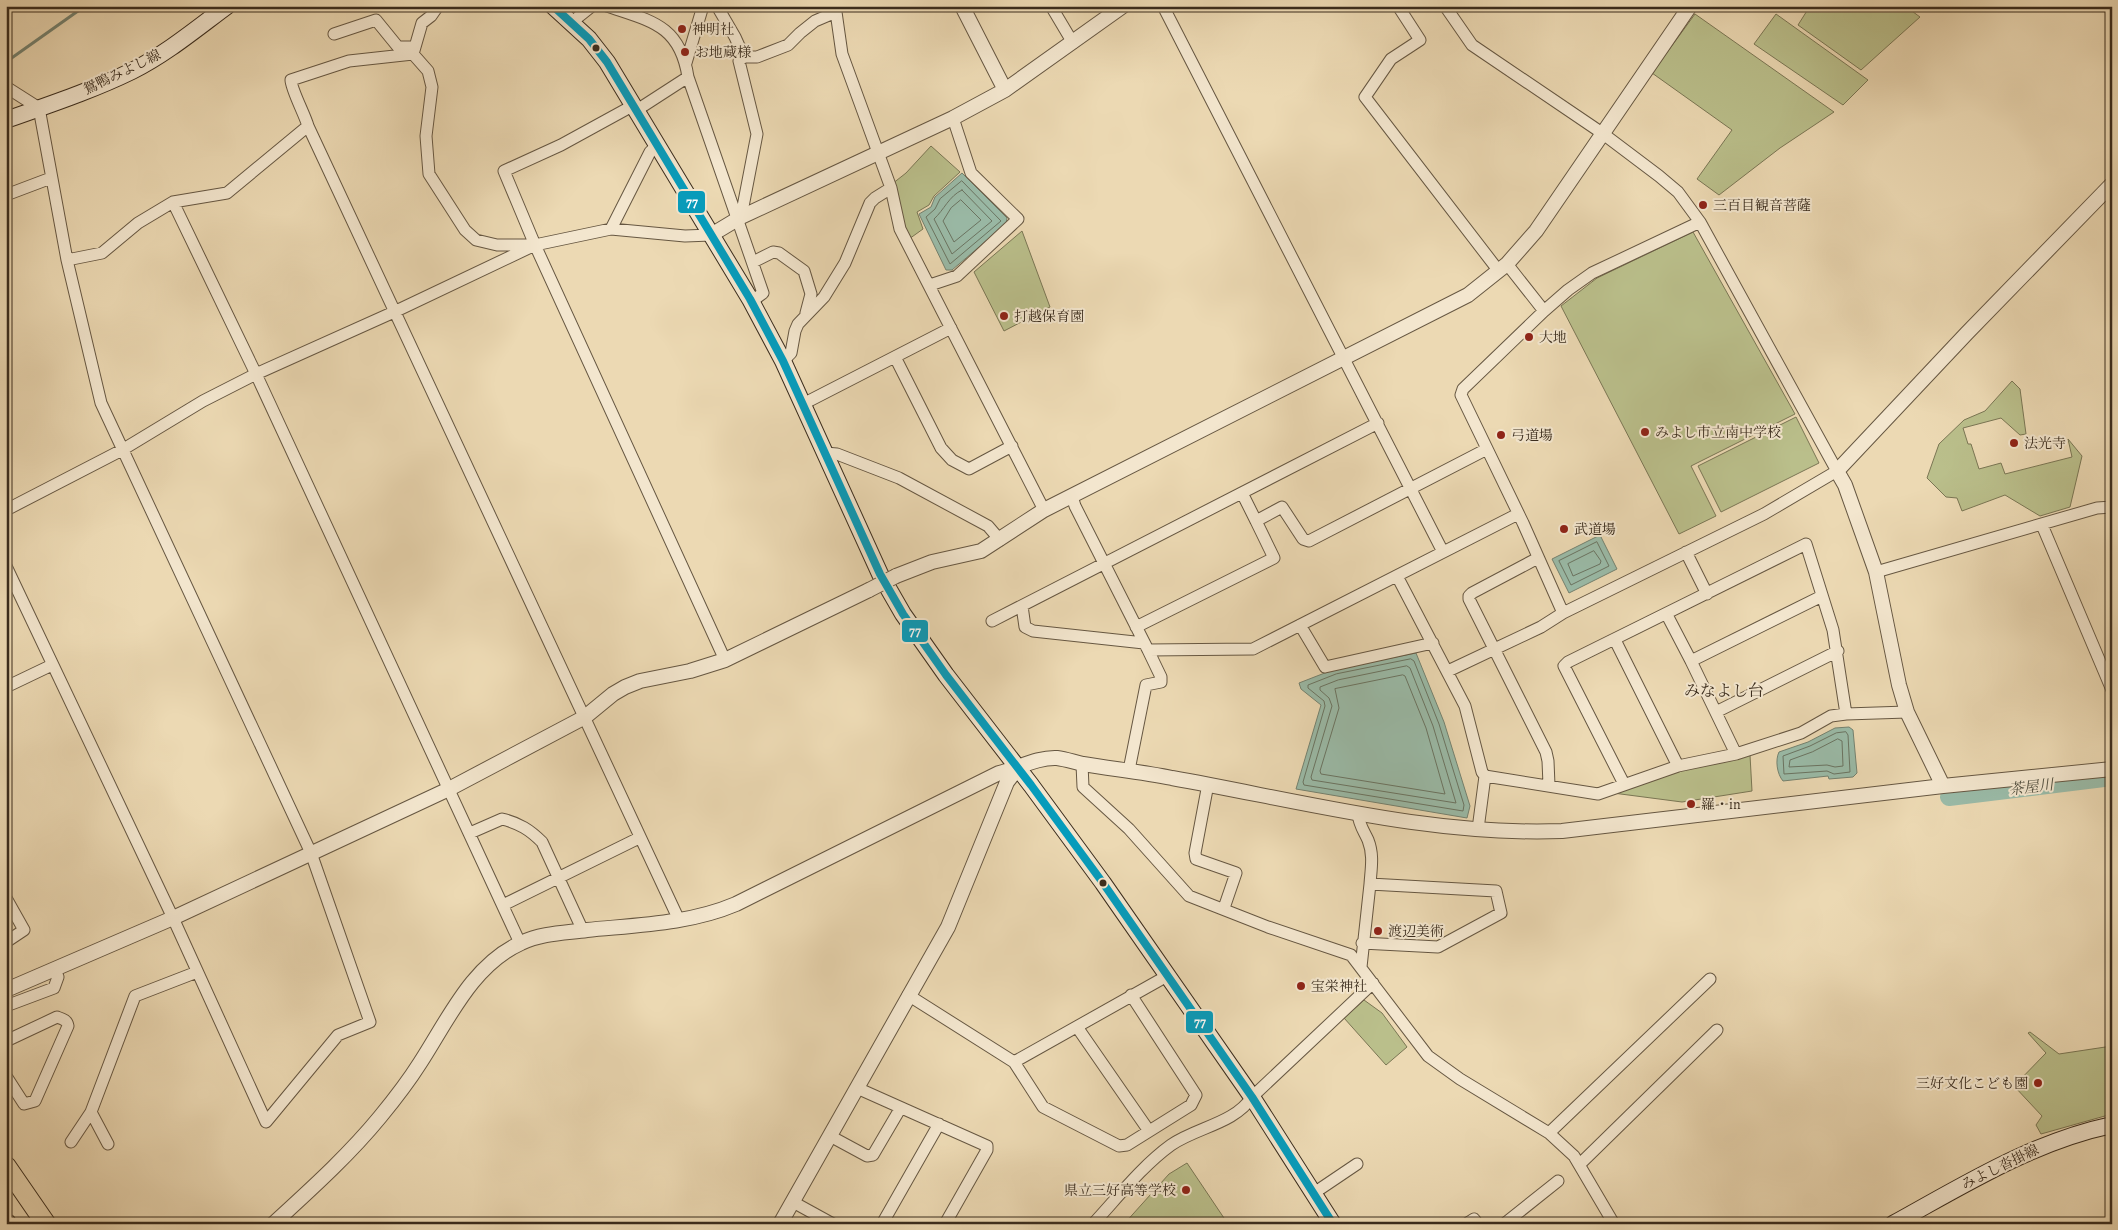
<svg xmlns="http://www.w3.org/2000/svg" width="2118" height="1230" font-family="Alegreya,'Noto Serif JP',serif">
<style>
.green{fill:#babf8b;stroke:#7a7654}
.water{fill:#9abba8;stroke:#748270}
.lines{fill:none;stroke-linecap:round;stroke-linejoin:round}
.shore{stroke:#6a7462;stroke-width:1}
.stream{stroke:#748270;stroke-width:3}
.river{stroke:#9abba8;stroke-width:18}
.minor-casing{stroke:#665742;stroke-width:13}
.tertiary-casing{stroke:#665742;stroke-width:16}
.secondary-casing{stroke:#3a2c1d;stroke-width:18}
.trunk-casing{stroke:#3a2c1d;stroke-width:21}
.minor{stroke:#f3e6ce;stroke-width:11}
.tertiary{stroke:#f3e6ce;stroke-width:14}
.secondary{stroke:#f3e6ce;stroke-width:16}
.trunk{stroke:#ecd9b3;stroke-width:19}
.tertiary-bridge-casing{stroke:#665742;stroke-width:16;stroke-linecap:butt}
.tertiary-bridge{stroke:#f3e6ce;stroke-width:14}
.bus-1-casing{stroke:#f3e6ce;stroke-width:11}
.bus-1{stroke:#069cbc;stroke-width:8}
.poi-dot{fill:#8f2418;stroke:#f3e6ce;stroke-width:2}
.bus-dot{fill:#3a2c1d;stroke:#f3e6ce;stroke-width:2}
.labels{text-anchor:middle;dominant-baseline:central;stroke-width:4;stroke-linejoin:round;paint-order:stroke}
.poi-label{font-size:14px;fill:#3a2c1d;stroke:#f3e6ce;text-anchor:start}
.street-label{font-size:14px;fill:#3a2c1d;stroke:#f3e6ce}
.water-label{font-size:15px;font-style:italic;fill:#525040;stroke:#f3e6ce}
.quarter-label{font-size:16px;fill:#3a2c1d;stroke:#f3e6ce}
.line-badge{stroke:#f3e6ce;stroke-width:2}
.badge-label{font-size:14px;text-anchor:middle;font-weight:bold;fill:#fff}
</style>
<rect width="100%" height="100%" fill="#ecd9b3"/>
<filter id="stains"><feTurbulence type="fractalNoise" baseFrequency=".004" numOctaves="4"/><feColorMatrix values="0 0 0 0 .2 0 0 0 0 .09 0 0 0 0 .02 0 0 0 .5 -.17"/></filter>
<radialGradient id="worn" r=".72"><stop offset=".6" stop-color="#630" stop-opacity="0"/><stop offset="1" stop-color="#630" stop-opacity=".3"/></radialGradient>
<path class="green" d="M1810,6h95l15,11 -59,53 -63,-45z
M1695,14l139,98 -54,36 -61,47 -22,-16 35,-49 -80,-57z
M1776,14l92,66 -25,25 -89,-61z
M931,146l29,26 -26,24 -5,9 -12,7 6,17 -14,10 -6,-11 -11,-44 14,-11z
M1022,231l28,76 -46,24 -30,-59z
M1693,232l102,182 -104,52 25,50 -37,18 -118,-228 36,-28z
M2012,381l8,8 6,45 -6,1 -19,-17 -38,10 5,16h3l8,25 22,-6 4,11 67,-17 -4,-18 14,17 -12,51 -30,9 -35,-21 -43,16 -5,-13 -11,-1 -19,-19 12,-34 25,-24 21,-9z
M1796,417l23,46 -98,49 -23,-46z
M1750,755l2,36 -70,11 -69,-9 67,-22z
M1364,1000l18,13 25,34 -21,18 -42,-47z
M2030,1032l29,22 53,-8v68l-71,20 -5,-9 6,-9 -28,-30 32,-33 -18,-20z
M1187,1163l41,61h-104l45,-50z"/>
<path class="water" d="M962,173l45,45 -1,6 -54,46h-6l-27,-56 12,-7 4,-10z
M1600,535l17,34 -48,24 -17,-34z
M1416,653l28,69 26,84 -3,12 -171,-29 25,-84 -20,-16 -2,-6 36,-14z
M1849,727l4,3 4,43 -4,4 -24,2 -1,-3 -45,5c-6,-7 -8,-21 -4,-29l29,-10 27,-14z"/>
<g class="lines">
<path class="shore" d="M962,181l39,40 -51,43 -24,-47 9,-8 5,-10z
M962,190l30,31 -40,33 -18,-35c10,-9 15,-23 28,-29z
M961,200l20,20 -27,22 -11,-21 8,-13z
M1597,542l12,24 -38,19 -12,-24z
M1594,551l7,10 -1,3 -27,12 -5,-12z
M1411,659l3,2 25,63 25,81 -1,6 -159,-26 -1,-3 22,-76 -1,-5 -16,-13v-3l28,-11z
M1407,666l3,2 23,58 23,77 -144,-23 -1,-3 21,-71 -3,-8 -9,-8v-3l18,-7z
M1403,675l2,1 21,52 19,66 -124,-20 -1,-3 19,-63 -4,-19z
M1846,732l2,3 2,37 -16,2 -7,-3 -43,3 -1,-18 27,-10 26,-13z
M1838,739l4,2 1,25 -8,1 -8,-2 -38,2 1,-7 22,-8z"/>
<path class="stream" d="M6,62l79,-56"/>
<path class="river" d="M1949,797l163,-20"/>
<defs>
<path id="minor" d="M438,6l-7,10 -9,7 -9,31 15,17 4,16 -6,49 3,38 36,56 11,10 21,5h31
M607,6c44,15 73,19 81,71l75,216 -12,9
M717,6l18,31 9,20
M837,6l-1,6 6,42 49,134 9,41 144,281
M1051,6l22,37
M1163,6l280,546
M1398,6l22,34 -29,19 -26,38 133,173
M1445,6l27,39 130,88 57,43 19,16 22,30 137,249 -73,43 -201,99 -40,-90 -62,-128 2,-6 81,-78 24,-21 24,-17 108,-51
M572,22l20,-16
M334,34l42,-14 22,27h17
M744,57h13l31,-12 12,-12 15,-12 21,-9
M686,63l17,-57
M6,87l33,21 28,152 34,143 210,450 59,169 -32,13 -72,87 -93,-204 -167,-352
M634,105l-73,40 -57,26 31,74 190,415
M637,110l51,-33
M308,126c-3,-11 -17,-37 -17,-46l58,-19 64,-7
M6,195l45,-17
M173,202l83,172 264,569
M741,217l16,-83 -18,-73 5,-4
M611,229l39,-77 8,-8
M67,260l35,-7 36,-30 35,-21 54,-9 81,-67 371,794
M753,262l20,-10 6,1 25,18 7,23 -5,19
M1507,264l37,47
M930,285l27,-9 61,-57 -47,-46 -18,-55
M895,357l46,91 11,12 17,9 43,-23
M783,361l8,-8 4,-22 3,-7 26,-27 21,-34 25,-60 5,-5 16,-10
M803,404l148,-76
M825,453l12,1 62,24 89,48 12,14
M1242,493l14,28
M1072,496l3,10 73,144 105,-1 265,-135
M6,510l116,-60 81,-49 53,-27 138,-62 141,-67 76,-16 74,7 26,-1
M2042,525l70,165
M1686,552l21,42
M1538,558l-66,35 -3,3v3l77,153 2,9 1,24
M1876,572l221,-64 15,-1
M1397,576l68,130 17,66 3,4 -7,53
M1022,606l3,21 8,4 111,12
M1667,615l24,46 45,93
M992,621l386,-198
M1300,625l25,42 108,-24
M1136,627l138,-69 -18,-37 26,-14 21,32 6,2 178,-92
M1615,640l63,126
M1691,661l131,-65
M1448,671l93,-44 22,-14
M6,687l46,-22
M1716,712l122,-61
M1846,714l61,-2
M1082,764l1,23 46,42 60,67 79,31 83,28 77,101 32,23 89,54 25,23 40,68
M1129,770l17,-85 15,-3v-5l-13,-27
M1485,776l113,18 80,-28 58,-12 65,-21 30,-17 15,-2 -13,-84 -27,-86 -238,118 -4,4 60,118
M1208,784l-13,69 1,6 40,14 -12,35
M1358,814c1,11 6,17 10,26 6,15 3,29 2,44
M470,833l32,-14c17,4 28,11 40,23l41,89
M6,898l18,32 -18,12
M503,905l136,-67
M1361,967l9,-83 126,7 5,22 -63,34 -76,-4
M908,995l106,67 153,-86
M6,1006l48,-18 4,-11 -3,-7
M1077,1027l72,104
M6,1041l51,-24c6,2 10,3 11,9l-33,75 -11,3 -18,-28
M1014,1062l29,45 76,39 8,-1 64,-40 5,-10 -65,-100
M857,1088l130,58v4l-42,74
M91,1112l17,32
M1549,1133l161,-154
M830,1136l37,20 6,-1 27,-46
M71,1142l20,-30 44,-116 62,-24
M1580,1164l137,-134
M1314,1193l43,-29
M793,1202l40,22
M882,1224l57,-100
M1093,1224c25,-27 49,-58 78,-79 26,-18 63,-21 81,-48l121,-114
M1466,1224l8,-5 4,5
M1504,1224l54,-43"/>
<path id="tertiary" d="M962,6l43,84
M711,235l30,-18 212,-99 52,-28 118,-84
M896,576l36,-14 49,-11 63,-41 424,-215 39,-31 29,-33 154,-225
M1943,786l-36,-74 -8,-27 -23,-113 -31,-87 -8,-14 130,-138 145,-149
M6,990l167,-72 276,-129 136,-72 28,-23 12,-7 15,-6 50,-10 35,-11 144,-70
M273,1224c37,-34 75,-68 107,-107 14,-17 28,-35 40,-54 28,-43 52,-98 101,-120 21,-10 44,-10 66,-13 50,-5 102,-6 149,-26l263,-131c18,-4 38,-16 58,-15 8,1 17,4 26,6 30,5 60,8 89,14 129,23 258,58 390,53l381,-45 169,-17
M780,1224l168,-297 59,-145 11,-14"/>
<path id="secondary" d="M553,6l36,33 18,23 143,237 33,62 97,213 23,40 43,61 85,110 72,98 149,214 81,127
M6,120c42,-15 85,-29 126,-49 34,-17 64,-42 95,-65
M1893,1224c71,-39 139,-82 219,-99"/>
<path id="trunk" d="M6,1166l40,58
M6,1223l1,1"/>
</defs>
<use href="#minor" class="minor-casing"/>
<use href="#tertiary" class="tertiary-casing"/>
<use href="#secondary" class="secondary-casing"/>
<use href="#trunk" class="trunk-casing"/>
<use href="#minor" class="minor"/>
<use href="#tertiary" class="tertiary"/>
<use href="#secondary" class="secondary"/>
<use href="#trunk" class="trunk"/>
<defs>
<path id="tertiary-bridge" d="M869,590l27,-14"/>
</defs>
<use href="#tertiary-bridge" class="tertiary-bridge-casing"/>
<use href="#tertiary-bridge" class="tertiary-bridge"/>
<defs>
<path id="bus-1" d="M553,6l36,33 18,23 143,237 33,62 97,213 23,40 43,61 85,110 72,98 149,214 81,127"/>
</defs>
<use href="#bus-1" class="bus-1-casing"/>
<use href="#bus-1" class="bus-1"/>
</g>
<g class="poi-dot">
<circle cx="682" cy="29" r="5"/>
<circle cx="685" cy="52" r="5"/>
<circle cx="1703" cy="205" r="5"/>
<circle cx="1004" cy="316" r="5"/>
<circle cx="1529" cy="337" r="5"/>
<circle cx="1645" cy="432" r="5"/>
<circle cx="1501" cy="435" r="5"/>
<circle cx="2014" cy="443" r="5"/>
<circle cx="1564" cy="529" r="5"/>
<circle cx="1691" cy="804" r="5"/>
<circle cx="1378" cy="931" r="5"/>
<circle cx="1301" cy="986" r="5"/>
<circle cx="2038" cy="1083" r="5"/>
<circle cx="1186" cy="1190" r="5"/>
</g>
<g class="bus-dot">
<circle cx="596" cy="48" r="4.5"/>
<circle cx="1103" cy="883" r="4.5"/>
</g>
<g class="labels">
<g class="poi-label">
<text x="692" y="29">神明社</text>
<text x="695" y="52">お地蔵様</text>
<text x="1713" y="205">三百目観音菩薩</text>
<text x="1014" y="316">打越保育園</text>
<text x="1539" y="337">大地</text>
<text x="1655" y="432">みよし市立南中学校</text>
<text x="1511" y="435">弓道場</text>
<text x="2024" y="443">法光寺</text>
<text x="1574" y="529">武道場</text>
<text x="1701" y="804">羅・in</text>
<text x="1388" y="931">渡辺美術</text>
<text x="1311" y="986">宝栄神社</text>
<text x="2028" y="1083" text-anchor="end">三好文化こども園</text>
<text x="1176" y="1190" text-anchor="end">県立三好高等学校</text>
</g>
<g class="street-label">
<text transform="translate(122 72) rotate(-26)">鴛鴨みよし線</text>
<text transform="translate(2000 1167) rotate(-26)">みよし沓掛線</text>
</g>
<g class="water-label">
<text transform="translate(2031 787) rotate(-7)">茶屋川</text>
</g>
<g class="quarter-label">
<text x="1724" y="691">みなよし台</text>
</g>
</g>
<g class="line-badge">
<rect x="677" y="190" width="29" height="24" rx="5" fill="#069cbc"/>
<rect x="901" y="619" width="28" height="24" rx="5" fill="#069cbc"/>
<rect x="1185" y="1010" width="29" height="24" rx="5" fill="#069cbc"/>
</g>
<g class="badge-label">
<text x="692" y="207">77</text>
<text x="915" y="636">77</text>
<text x="1200" y="1027">77</text>
</g>
<rect width="2118" height="1230" fill="none" stroke="#ecd9b3" stroke-width="25"/>
<rect x="8" y="8" width="2103" height="1215" fill="none" stroke="#3a2c1d" stroke-width="2.5"/>
<rect x="12" y="12" width="2093" height="1205" fill="none" stroke="#3a2c1d"/>
<rect width="100%" height="100%" filter="url(#stains)"/>
<rect width="100%" height="100%" fill="url(#worn)"/>
</svg>
